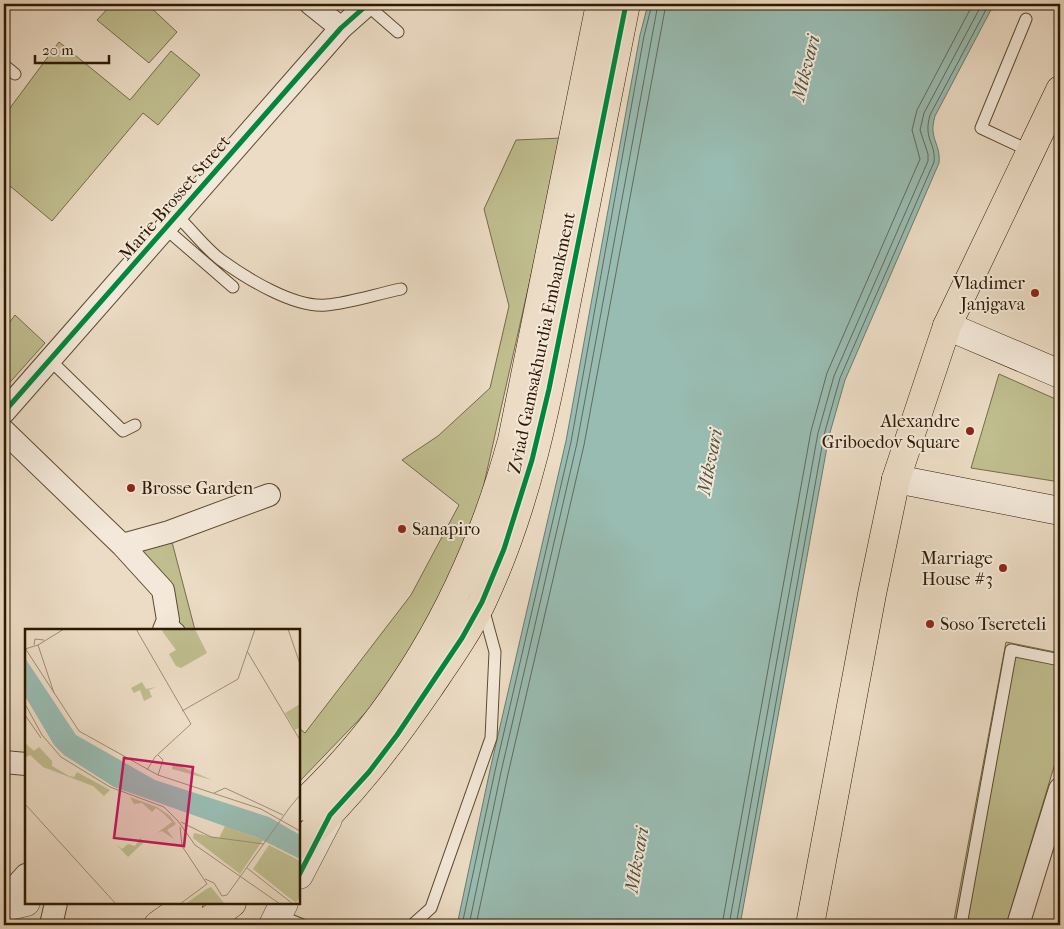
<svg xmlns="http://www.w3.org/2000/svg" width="1064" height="929" font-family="'IM FELL French Canon',serif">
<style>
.green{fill:#c0be8f;stroke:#766c48}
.water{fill:#99bcb2;stroke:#6e7b6b}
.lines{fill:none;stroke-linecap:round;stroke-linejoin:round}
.shore{stroke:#636a59;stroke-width:1}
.service-casing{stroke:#5d4a31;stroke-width:13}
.minor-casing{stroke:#5d4a31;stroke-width:24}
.tertiary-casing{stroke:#5d4a31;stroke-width:29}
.secondary-casing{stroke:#2d1900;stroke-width:29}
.primary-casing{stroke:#2d1900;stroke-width:29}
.trunk-casing{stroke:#2d1900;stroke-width:29}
.service{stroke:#f3e8d9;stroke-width:11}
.minor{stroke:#f3e8d9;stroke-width:22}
.tertiary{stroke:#f3e8d9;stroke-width:28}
.secondary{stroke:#f3e8d9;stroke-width:28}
.primary{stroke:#ecdcc5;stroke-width:28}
.trunk{stroke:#ecdcc5;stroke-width:28}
.cycleway-casing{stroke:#f3e8d9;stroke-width:8}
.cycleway{stroke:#00873e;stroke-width:5}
.poi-dot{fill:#8f2418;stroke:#f3e8d9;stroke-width:2}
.labels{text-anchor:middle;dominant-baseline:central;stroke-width:4;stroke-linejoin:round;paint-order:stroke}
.street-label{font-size:18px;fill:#2d1900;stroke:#f3e8d9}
.poi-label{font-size:18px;fill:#2d1900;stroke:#f3e8d9;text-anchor:end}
.water-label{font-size:19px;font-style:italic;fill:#53523e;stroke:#f3e8d9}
.inset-road{fill:none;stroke:#a08e76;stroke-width:1}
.view{fill:#c2185b;fill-opacity:0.15;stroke:#c2185b;stroke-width:2.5}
.inset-edge{fill:none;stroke:#2d1900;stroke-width:2.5}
</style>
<rect width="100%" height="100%" fill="#ecdcc5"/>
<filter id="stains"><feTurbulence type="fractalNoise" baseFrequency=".004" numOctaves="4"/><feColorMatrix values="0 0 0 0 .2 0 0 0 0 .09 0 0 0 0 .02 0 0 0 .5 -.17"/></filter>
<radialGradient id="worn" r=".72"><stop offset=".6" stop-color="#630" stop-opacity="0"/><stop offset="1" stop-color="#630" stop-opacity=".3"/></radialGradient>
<path class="green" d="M112,4h35l30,28 -28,31 -52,-43z
M59,42l71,58 41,-49 29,24 -42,50 -15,-12 -91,108 -48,-40v-65z
M562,138l-83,368 -35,82 -31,62 -41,56 -73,76v-54l6,5 106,-138 48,-90 -57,-45 36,-24 52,-48 19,-82 -25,-97 32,-69z
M15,315l30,28 -41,46v-59z
M999,374l61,27v81l-89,-14z
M172,542l23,88h-27l-31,-80z
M1006,642l54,11v94l-54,178h-53z"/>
<path class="water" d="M648,4h346l-59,112c-7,23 6,27 4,47l-94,217 -16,56 -89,489h-283l33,-155 76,-329 74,-406z"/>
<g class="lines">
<path class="shore" d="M462,925l33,-154 76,-329 73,-406 8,-32
M469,925l32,-153 76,-329 81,-439
M476,925l32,-151 76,-329 82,-441
M722,925l89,-494 16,-58 93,-214 -8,-29 5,-20 56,-106
M729,925l89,-492 16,-57 94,-215v-7l-8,-24 4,-17 58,-109
M736,925l88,-490 16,-57 94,-216c2,-20 -11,-22 -4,-47l59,-111"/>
<defs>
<path id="service" d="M367,5l31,27
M1026,19l-45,109 49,23
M4,65l11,9
M177,216c15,14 28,32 44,44 25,18 73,48 105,45 25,-2 50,-11 75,-16
M166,229l67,58
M50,360l73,71 12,-6
M168,620l11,10
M278,915l25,10
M412,925l19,-17 60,-170 4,-86 -12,-44
M961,925l50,-275 49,10"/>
<path id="minor" d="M311,4l30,24
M4,412l337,-384 27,-24
M4,431l118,114 41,45 5,30 -4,10
M122,545l47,-13 100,-37
M4,762l22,2
M4,899l22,-24
M51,925l5,-22
M1018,925l42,-136"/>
<path id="tertiary" d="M299,875l29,-56
M4,907l22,-5
M273,925l11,-22"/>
<path id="secondary" d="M947,326l113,48
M896,479l164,32"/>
<path id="primary" d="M810,925l62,-331 24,-115 51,-153 113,-236"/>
<path id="trunk" d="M299,807c107,-100 175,-227 213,-367l88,-436
M299,844c51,-47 90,-98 130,-156 19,-28 39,-56 53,-86 46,-97 66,-203 86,-307 20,-97 39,-194 58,-291
M158,925l31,-22
M203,925l29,-22"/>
</defs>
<use href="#service" class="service-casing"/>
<use href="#minor" class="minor-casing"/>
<use href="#tertiary" class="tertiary-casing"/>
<use href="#secondary" class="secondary-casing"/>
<use href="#primary" class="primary-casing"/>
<use href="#trunk" class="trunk-casing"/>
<use href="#service" class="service"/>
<use href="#minor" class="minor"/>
<use href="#tertiary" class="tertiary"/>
<use href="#secondary" class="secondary"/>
<use href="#primary" class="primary"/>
<use href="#trunk" class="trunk"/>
<defs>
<path id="cycleway" d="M4,412l337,-384 27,-24
M299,875l31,-60 39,-43 28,-37 65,-97 20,-36 22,-53 28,-89 17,-71 77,-385"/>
</defs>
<use href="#cycleway" class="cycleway-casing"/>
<use href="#cycleway" class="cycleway"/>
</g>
<g class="poi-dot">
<circle cx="1035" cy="293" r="5"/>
<circle cx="970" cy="431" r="5"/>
<circle cx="131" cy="488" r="5"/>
<circle cx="402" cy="529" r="5"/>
<circle cx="1003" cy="568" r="5"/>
<circle cx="930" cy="624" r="5"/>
</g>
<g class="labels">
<g class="street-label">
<text transform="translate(175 198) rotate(-49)">Marie Brosset Street</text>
<text transform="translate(542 343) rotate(-78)">Zviad Gamsakhurdia Embankment</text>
</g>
<g class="poi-label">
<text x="1025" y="283">Vladimer<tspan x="1025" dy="21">Janjgava</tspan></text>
<text x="960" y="421">Alexandre<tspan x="960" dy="21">Griboedov Square</tspan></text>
<text x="141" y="488" text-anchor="start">Brosse Garden</text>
<text x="412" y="529" text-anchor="start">Sanapiro</text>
<text x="993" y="558">Marriage<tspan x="993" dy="21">House #3</tspan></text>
<text x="940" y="624" text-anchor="start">Soso Tsereteli</text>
</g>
<g class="water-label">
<text transform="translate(806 68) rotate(-76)">Mtkvari</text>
<text transform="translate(710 462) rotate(-79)">Mtkvari</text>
<text transform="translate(637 860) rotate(-80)">Mtkvari</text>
</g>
</g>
<g transform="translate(25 629)">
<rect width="275" height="275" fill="#ecdcc5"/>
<path d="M140,0h30l12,24 -26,15 -5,-2 -7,-12 7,-4 -14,-19zM117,53l4,7 10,-2 -7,3 3,7 -8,4 -4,-11 -6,3 -3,-5zM275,75v23l-5,3 -10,-17zM1,115l8,7 5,-4 13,14v5l17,10 5,1 3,-5 33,18 -6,6 -11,-10 -50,-19 -13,-12 -5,3zM148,134l39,17 -40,-11zM105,168l27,10 13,9 6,8 -9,6 7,9 -12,-8 -5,2 15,-11 -9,-9 -7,-5 -4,4 -10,-9 -8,1zM200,197l38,14 -23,34 -47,-36 1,-5 25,5zM115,209l4,4 -16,15 -12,-13 6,5 6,-5 7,2zM244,216l31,16v35l-4,7 -43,-34zM186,258l14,17h-40l23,-16z" fill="#c0be8f"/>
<path d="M0,29l51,77 79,45 114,37 31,18v24l-42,-21 -144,-51 -50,-32 -10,-10 -29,-49z" fill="#99bcb2"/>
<path class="inset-road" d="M111,0l55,95 -36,33 -8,13M263,0l12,35M9,16l1,-6 9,1M13,16l16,48M0,19l54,83 79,44 103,34 39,22M0,20l13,-4 26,-16M222,22l53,89M0,75l17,31 19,22 49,30 54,20 14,14 17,24 85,59M157,82l56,-32 17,-50M0,86l16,23M133,126l5,5 -5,15M189,164l11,-5 58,27M0,175l91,100M265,178l10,-12M156,193l30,15 53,7M155,198l2,19 25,38M222,239l46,36M180,250l9,4 8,13 5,-1 63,-88M155,275l27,-20"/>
<path class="view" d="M99,129l69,9 -9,79 -70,-8z"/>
<rect width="275" height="275" class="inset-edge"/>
</g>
<rect width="1064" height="929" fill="none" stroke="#ecdcc5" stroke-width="20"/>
<rect x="5" y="5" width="1054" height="919" fill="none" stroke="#2d1900" stroke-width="2.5"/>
<rect x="10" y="10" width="1044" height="909" fill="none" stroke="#2d1900"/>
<path d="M35 55v8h74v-8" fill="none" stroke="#2d1900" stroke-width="2.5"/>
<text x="42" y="55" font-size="15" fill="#2d1900" stroke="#f3e8d9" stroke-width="4" paint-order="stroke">20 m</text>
<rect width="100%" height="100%" filter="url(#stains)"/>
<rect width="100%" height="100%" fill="url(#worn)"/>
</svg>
